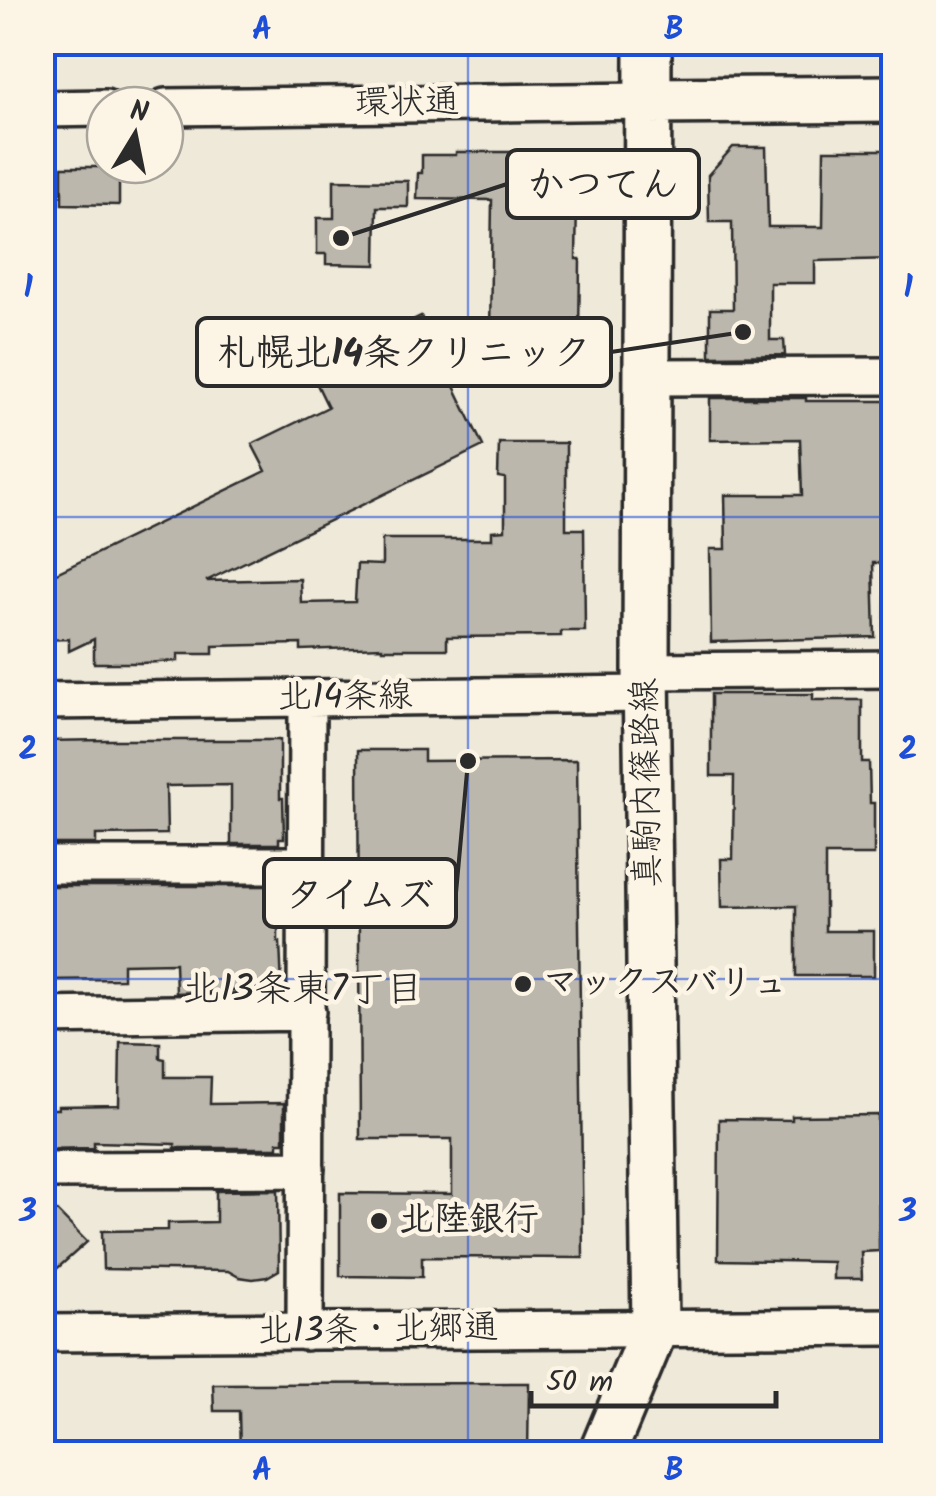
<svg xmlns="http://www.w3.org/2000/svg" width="936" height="1496" font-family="Kalam,'Klee One',sans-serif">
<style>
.built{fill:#e0dacc}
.building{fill:#bcb7ac;stroke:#2b2b2b;stroke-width:2.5}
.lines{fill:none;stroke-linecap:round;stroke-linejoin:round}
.minor-casing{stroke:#2b2b2b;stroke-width:42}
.major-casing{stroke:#2b2b2b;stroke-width:52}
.minor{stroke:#fcf5e5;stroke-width:35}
.major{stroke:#fcf5e5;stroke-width:45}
.grid{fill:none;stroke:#1d4ed8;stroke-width:2.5;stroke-opacity:0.55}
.poi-dot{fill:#2b2b2b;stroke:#fcf5e5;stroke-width:4}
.labels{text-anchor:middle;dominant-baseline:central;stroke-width:9;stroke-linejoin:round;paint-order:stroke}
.street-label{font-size:35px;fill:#2b2b2b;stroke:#fcf5e5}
.poi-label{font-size:35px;font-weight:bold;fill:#2b2b2b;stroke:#fcf5e5;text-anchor:start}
.neighbourhood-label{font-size:38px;fill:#2b2b2b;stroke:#fcf5e5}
.leader{fill:none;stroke:#2b2b2b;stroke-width:4}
.callout-dot{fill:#2b2b2b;stroke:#fcf5e5;stroke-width:4}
.callout{fill:#fcf5e5;stroke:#2b2b2b;stroke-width:4}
.callout-label{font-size:38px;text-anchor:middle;font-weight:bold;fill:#2b2b2b}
.neatline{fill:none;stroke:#1d4ed8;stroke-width:4}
.grid-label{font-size:32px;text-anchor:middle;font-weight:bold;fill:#1d4ed8}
</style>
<rect width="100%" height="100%" fill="#efe9da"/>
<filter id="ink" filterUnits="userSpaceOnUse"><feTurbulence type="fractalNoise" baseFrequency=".01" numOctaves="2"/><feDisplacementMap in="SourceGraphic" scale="20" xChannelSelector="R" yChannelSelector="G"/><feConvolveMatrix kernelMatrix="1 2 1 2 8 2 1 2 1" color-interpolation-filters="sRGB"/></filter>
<g filter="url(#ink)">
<path class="built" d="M883,594h10v63h-13z"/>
<path class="building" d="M733,147h33l2,80h55l1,-77h70v109l-79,2v22h-45v57h14l1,15 -75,1v-47h23l-1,-87h-23l-1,-47z
M456,152h101l24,23 -1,25h-3l-1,59h4l-1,76 -89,-1 2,-134 -75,-1 1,-26h4v-18h34z
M62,167h57v38l-57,-1z
M334,180l74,1v26h-31l-1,58 -50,-1v-10h-9v-36h17z
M421,316l11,24 -80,38 99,2 32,66 -277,135 94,-2 1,24 54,-1 2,-38 25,1v-26h110v-8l13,-1v-52l-7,-1 1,-34h67v86h18l1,102h-24v5l-114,1v12h-65v-2l-81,3v-6l-88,2v8h-35v7l-37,2h-47v-24l-25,12v-12l-27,1v-60l224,-109 -14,-27 76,-37 -18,-37z
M710,398h96v3h88v162h-21l2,74 -164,5 -1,-93h16l-1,-54h77l-2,-56 -90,1z
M711,694h102v6h49v62h7l1,41h4v52h-49v76h49v45h-78v-70l-74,1 -1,-48h12l1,-83h-23z
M107,740h173v58h3l1,40h-5v6h-48v-59l-65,1 1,48 -71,1v9h-54v-103z
M358,750h66v11l153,-1 6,498 -161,-1v20l-82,-1v-83l112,1v-55h-92z
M42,886h236v56h2l2,46 -106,5 -1,-30 -52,1v15l-81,1z
M120,1042l40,1v15l5,1v18h46l-1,27 74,-1v39h-6v6h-103v-4l-81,-2v6l-52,1v-40h16v-3l61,-1z
M878,1115l1,136 -18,1 1,27h-29v-17l-115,-2 1,-141 73,1v-4z
M278,1190l1,80 -12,7 -14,2 -14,-2 -11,-6 -125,-2 -1,-38 66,-1v-7l48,-1v-31z
M42,1196l45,46 -45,40z
M529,1383l-1,71h-288l-1,-43h-25l-1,-27z"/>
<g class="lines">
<defs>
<path id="minor" d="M165,107l483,-6
M42,109l63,-1
M647,377l247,-1
M646,671l248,-2
M42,701l606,-7
M42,865h265
M42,1016l265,-4
M42,1170l264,-1
M305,1332l2,-634
M42,1333l852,-6"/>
<path id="major" d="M648,101l246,-2
M602,1454l53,-127 -9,-656 2,-629"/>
</defs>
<use href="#minor" class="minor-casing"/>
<use href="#major" class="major-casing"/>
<use href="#minor" class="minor"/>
<use href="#major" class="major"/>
</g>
</g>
<path class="grid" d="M468,42v1412M42,517h852M42,979h852"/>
<g class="poi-dot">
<circle cx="523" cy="984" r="10"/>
<circle cx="379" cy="1221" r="10"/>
</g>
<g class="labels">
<g class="street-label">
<text transform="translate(407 104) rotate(-1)">環状通</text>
<text transform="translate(345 698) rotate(-1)">北14条線</text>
<text transform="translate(648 783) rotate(-91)">真駒内篠路線</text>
<text transform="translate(378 1331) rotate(-1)">北13条・北郷通</text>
</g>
<g class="poi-label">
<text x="543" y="984">マックスバリュ</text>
<text x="399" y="1221">北陸銀行</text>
</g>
<g class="neighbourhood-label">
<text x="303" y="991">北13条東7丁目</text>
</g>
</g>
<path class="leader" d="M341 238L507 184M743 332L611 352M468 761L456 893"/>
<g class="callout-dot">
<circle cx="341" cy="238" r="10"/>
<circle cx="743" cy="332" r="10"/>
<circle cx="468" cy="761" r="10"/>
</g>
<g class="callout">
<rect x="507" y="150" width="192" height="68" rx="10"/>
<rect x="197" y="318" width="414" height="68" rx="10"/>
<rect x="264" y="859" width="192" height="68" rx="10"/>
</g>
<g class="callout-label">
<text x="603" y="197">かつてん</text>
<text x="404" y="365">札幌北14条クリニック</text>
<text x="360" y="907">タイムズ</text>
</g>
<rect width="936" height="1496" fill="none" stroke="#fcf5e5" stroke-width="110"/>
<g transform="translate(135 135) rotate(10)"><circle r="48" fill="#fcf5e5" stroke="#a8a49b" stroke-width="2.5"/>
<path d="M0-8L18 38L0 25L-18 38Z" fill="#2b2b2b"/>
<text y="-15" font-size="28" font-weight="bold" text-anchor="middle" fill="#2b2b2b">N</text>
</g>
<path d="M531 1391v15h245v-15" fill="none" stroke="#2b2b2b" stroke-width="5"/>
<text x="546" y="1391" font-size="30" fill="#2b2b2b" stroke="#fcf5e5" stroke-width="8" paint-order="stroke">50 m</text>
<rect x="55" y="55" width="826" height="1386" class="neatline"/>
<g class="grid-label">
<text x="262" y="39">A</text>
<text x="674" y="39">B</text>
<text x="28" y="297">1</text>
<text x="908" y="297">1</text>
<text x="28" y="759">2</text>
<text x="908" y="759">2</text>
<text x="28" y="1221">3</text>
<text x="908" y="1221">3</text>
<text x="262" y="1480">A</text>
<text x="674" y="1480">B</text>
</g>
</svg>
